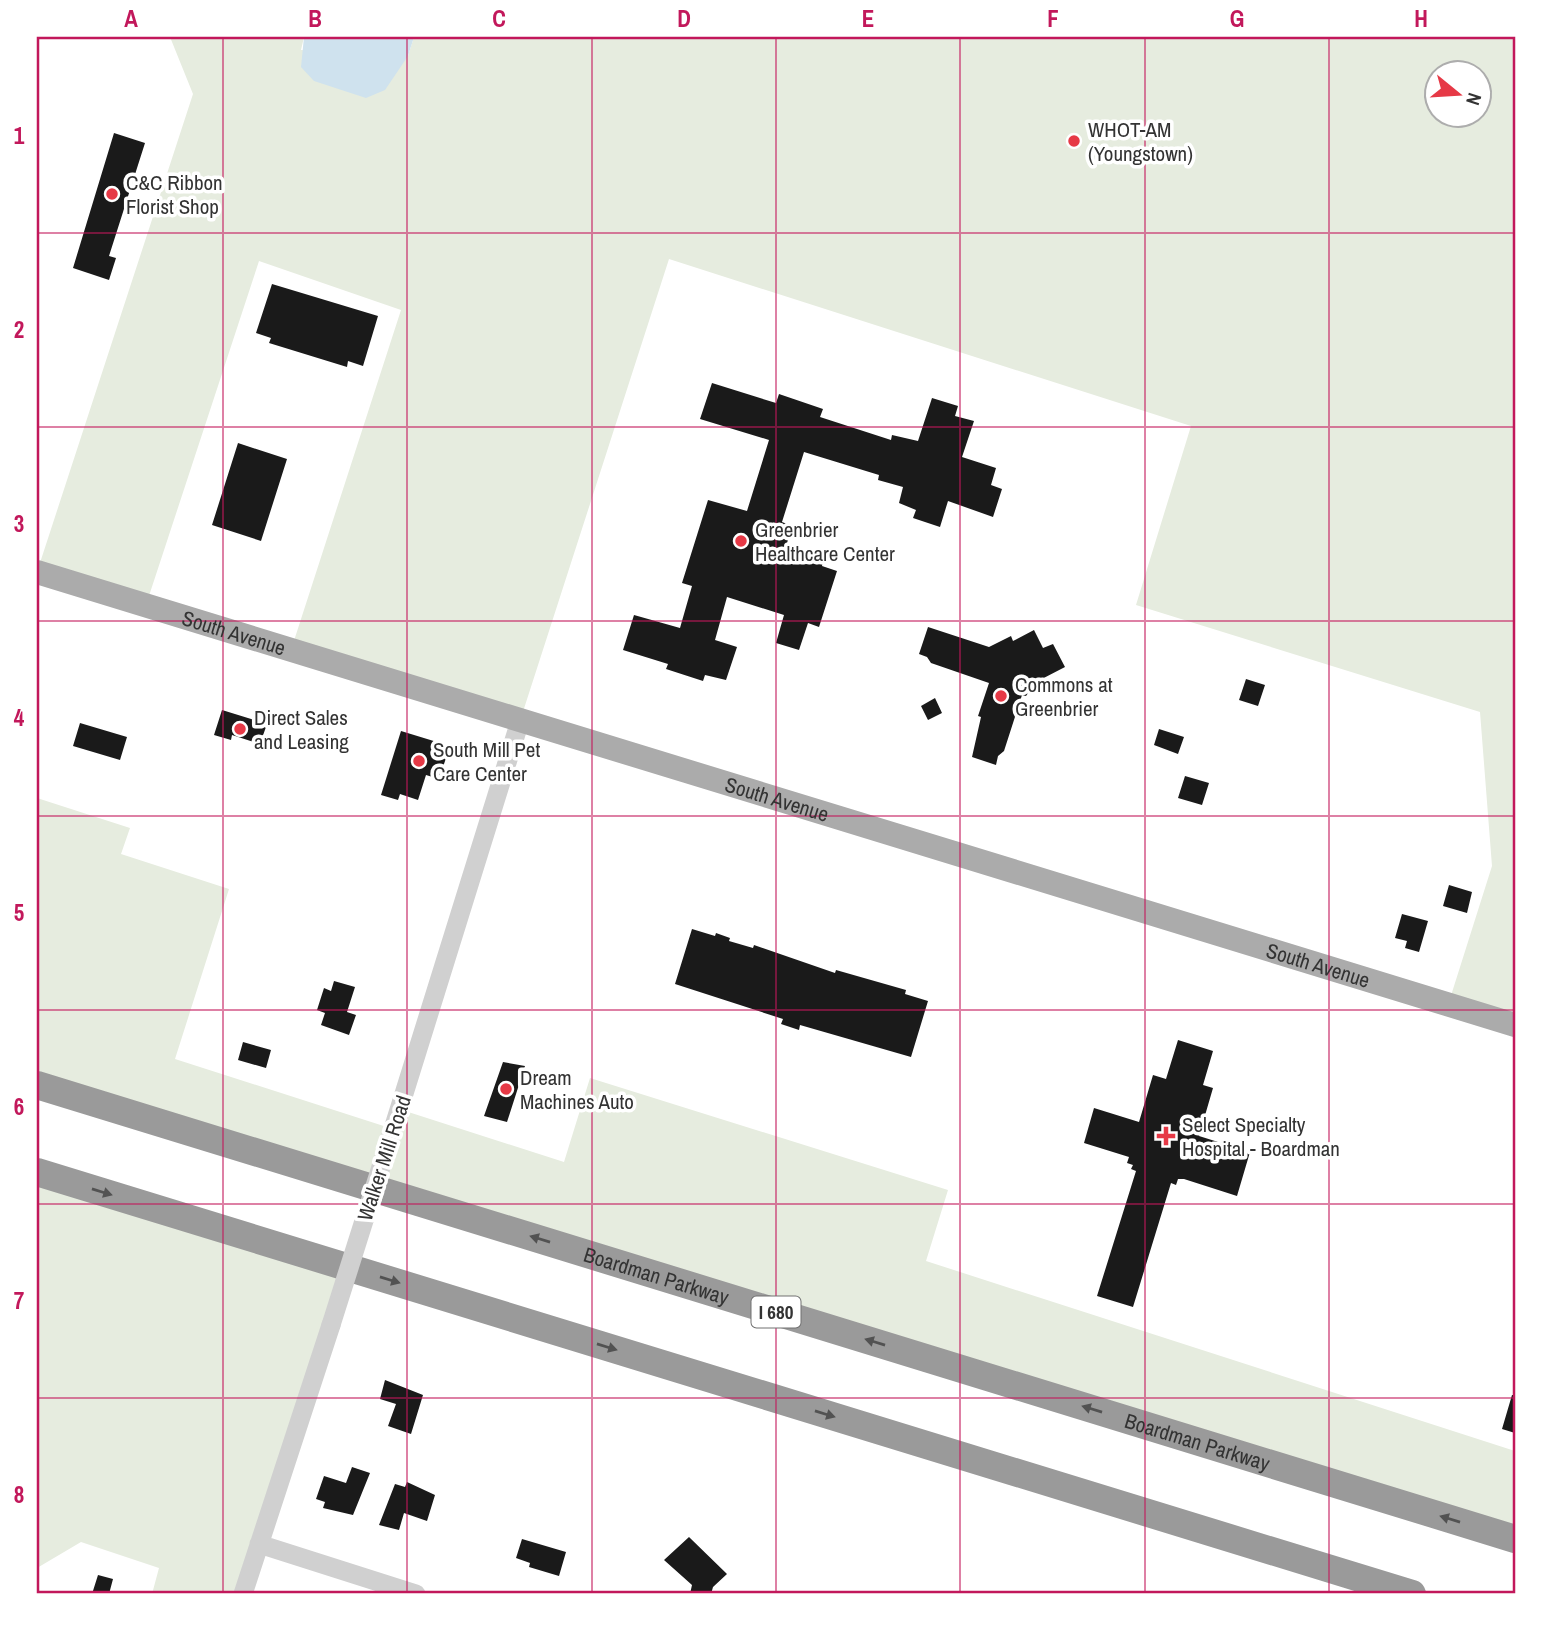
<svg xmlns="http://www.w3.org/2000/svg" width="1552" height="1631" font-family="'Archivo Narrow',sans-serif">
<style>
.green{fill:#e6ecdf;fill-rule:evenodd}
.water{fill:#cfe2ee}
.building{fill:#1a1a1a}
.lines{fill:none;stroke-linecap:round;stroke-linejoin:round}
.minor{stroke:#d0d0d0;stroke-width:19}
.major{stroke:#ababab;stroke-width:24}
.highway{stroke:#9a9a9a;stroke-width:28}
.minor-bridge{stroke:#d0d0d0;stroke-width:19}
.oneway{fill:#525252}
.grid{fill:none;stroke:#c2185b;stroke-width:2;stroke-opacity:0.55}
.poi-dot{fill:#e63946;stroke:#fff;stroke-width:2.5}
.labels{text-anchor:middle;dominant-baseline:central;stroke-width:7;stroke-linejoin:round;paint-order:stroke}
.shield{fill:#fff;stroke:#707070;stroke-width:2}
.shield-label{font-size:19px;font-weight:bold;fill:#333}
.poi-label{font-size:21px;fill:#333;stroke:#fff;text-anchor:start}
.street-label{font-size:21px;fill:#333;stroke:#fff}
.neatline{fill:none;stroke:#c2185b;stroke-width:2.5}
.grid-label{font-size:23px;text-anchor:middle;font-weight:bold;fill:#c2185b}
</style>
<rect width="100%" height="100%" fill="#fff"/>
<path class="green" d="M170,37h134l-3,13 107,6 6,-19h1101v988l-67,-20 44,-139 -12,-154 -344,-107 55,-179 -522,-167 -149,462 -229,-71 110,-340 -142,-49 -113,344 -109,-33 156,-478zM1436,74h42v42h-42z
M37,798l93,30 -9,26 108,35 -54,170 218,70 6,-20 165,53 26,-84 358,112 -22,71 589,190v88l-1478,-454z
M37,1172l312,95 -106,327h-91l7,-26 -78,-26 -44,26z"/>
<path class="water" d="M304,37h110l-6,19 -23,34 -19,8 -52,-17 -13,-14z"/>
<path class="building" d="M114,133l31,10 -36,113 7,2 -7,22 -36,-12z
M272,284l106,32 -15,50 -15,-5 -1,6 -78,-24 2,-5 -15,-5z
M712,383l64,20 3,-9 44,15 -3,8 71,23 1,-5 26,6 14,-43 26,8 -3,10 19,5 -12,36 34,11 -5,17 11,4 -9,28 -45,-16 -8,26 -27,-9 3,-8 -17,-7 4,-16 -25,-7 1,-5 -75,-23 -22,70 10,4 -7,24 38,11 -1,5 15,5 -18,56 -11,-4 -9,27 -23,-7 8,-28 -57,-18 -12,43 22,7 -11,33 -21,-5 -2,6 -37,-12 2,-5 -45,-14 11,-35 46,13 12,-42 -10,-3 26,-83 39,11 22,-71 -69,-21z
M238,443l49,16 -26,82 -49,-16z
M928,627l61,20 22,-11 2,5 21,-11 9,18 10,-4 12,23 -29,15 -10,14 -4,-1 -18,56 -6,5 -2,9 -24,-8 9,-40 -3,-1 11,-33 -58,-20 -4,-6 -8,-3z
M1246,679l19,6 -7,21 -19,-6z
M935,698l7,15 -14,7 -7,-14z
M222,710l45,14 -7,20 -28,-9 -1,5 -17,-5z
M80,723l47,14 -7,23 -47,-14z
M1159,729l25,8 -6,17 -24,-9z
M401,731l49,15 -11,33 -13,-4 -8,25 -18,-6 -2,6 -17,-5z
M1185,776l24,7 -7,22 -24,-7z
M1449,885l23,7 -5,21 -24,-7z
M1402,914l26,7 -9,31 -14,-4 2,-7 -12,-3z
M692,929l23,7 1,-3 14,5 -1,3 24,7 1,-3 81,28 1,-3 70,20 -1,4 23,7 -17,56 -111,-32 -1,5 -18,-6 2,-5 -108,-35z
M334,981l21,6 -8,25 9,3 -7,20 -28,-10 4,-12 -8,-3 7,-22 7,3z
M1178,1040l35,11 -10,34 10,3 -14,48 51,16 -13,44 -53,-17h-6l-2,6 -5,-2 -38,124 -36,-11 39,-125 -5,-2 2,-4 -6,-2 2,-6 -45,-14 10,-35 45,14 14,-47 13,4z
M243,1042l28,8 -5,18 -28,-8z
M503,1062l22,4 -18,56 -23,-6z
M385,1380l38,15 -12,39 -23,-8 8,-22 -16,-5z
M1512,1395h3v38l-13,-4z
M352,1467l18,6 -17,42 -30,-7 2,-6 -9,-3 8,-23 22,7z
M407,1482l28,13 -8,26 -23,-8 -5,17 -20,-5 16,-41 10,3z
M689,1537l38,37 -14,13 -2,7h-21l2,-9 -28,-25z
M522,1539l44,13 -7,24 -30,-9 1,-4 -14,-5z
M98,1575l15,4 -4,15h-17z"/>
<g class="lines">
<path class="minor" d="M393,1129l127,-408
M259,1544l157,50
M243,1594l88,-269"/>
<path class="major" id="s1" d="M37,572l1478,453"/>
<g class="highway">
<path id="s2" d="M37,1085l1478,454"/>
<path d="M37,1172l1375,422"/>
</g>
<path class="minor-bridge" d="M331,1325l62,-196"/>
</g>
<defs><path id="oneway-solid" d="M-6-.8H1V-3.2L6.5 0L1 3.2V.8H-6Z" transform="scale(1.75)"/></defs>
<g class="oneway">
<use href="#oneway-solid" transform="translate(102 1192) rotate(17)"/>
<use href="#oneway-solid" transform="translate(540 1239) rotate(-163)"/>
<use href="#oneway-solid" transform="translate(390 1280) rotate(17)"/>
<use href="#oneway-solid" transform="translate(875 1342) rotate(-163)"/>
<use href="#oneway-solid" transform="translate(607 1347) rotate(17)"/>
<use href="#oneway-solid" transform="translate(1092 1409) rotate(-163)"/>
<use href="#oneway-solid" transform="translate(825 1414) rotate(17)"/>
<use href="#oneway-solid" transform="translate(1450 1519) rotate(-163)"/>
</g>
<path class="grid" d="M223,37v1557M407,37v1557M592,37v1557M776,37v1557M960,37v1557M1145,37v1557M1329,37v1557M37,233h1478M37,427h1478M37,621h1478M37,816h1478M37,1010h1478M37,1204h1478M37,1398h1478"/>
<g class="poi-dot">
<circle cx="1074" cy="141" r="7"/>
<circle cx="112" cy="194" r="7"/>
<circle cx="741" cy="541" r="7"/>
<circle cx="1001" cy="696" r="7"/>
<circle cx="240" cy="729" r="7"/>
<circle cx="419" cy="761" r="7"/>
<circle cx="506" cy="1089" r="7"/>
<path d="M1162.5 1125.5h7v7h7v7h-7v7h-7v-7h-7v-7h7z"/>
</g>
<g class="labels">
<rect class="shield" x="751.5" y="1296.5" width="49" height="31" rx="5"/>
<g class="shield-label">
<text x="776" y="1312">I 680</text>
</g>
<g class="poi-label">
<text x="1088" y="129">WHOT-AM<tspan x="1088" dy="24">(Youngstown)</tspan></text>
<text x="126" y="182">C&amp;C Ribbon<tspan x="126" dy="24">Florist Shop</tspan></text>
<text x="755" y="529">Greenbrier<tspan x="755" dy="24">Healthcare Center</tspan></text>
<text x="1015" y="684">Commons at<tspan x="1015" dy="24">Greenbrier</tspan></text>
<text x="254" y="717">Direct Sales<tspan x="254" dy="24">and Leasing</tspan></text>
<text x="433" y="749">South Mill Pet<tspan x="433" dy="24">Care Center</tspan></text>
<text x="520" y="1077">Dream<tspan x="520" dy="24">Machines Auto</tspan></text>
<text x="1182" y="1124">Select Specialty<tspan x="1182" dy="24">Hospital - Boardman</tspan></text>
</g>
<g class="street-label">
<text stroke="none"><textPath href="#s1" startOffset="206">South Avenue</textPath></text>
<text stroke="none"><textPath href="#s1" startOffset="774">South Avenue</textPath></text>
<text stroke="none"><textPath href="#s1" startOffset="1340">South Avenue</textPath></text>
<text transform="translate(384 1158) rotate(-72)">Walker Mill Road</text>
<text stroke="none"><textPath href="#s2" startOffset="648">Boardman Parkway</textPath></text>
<text stroke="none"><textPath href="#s2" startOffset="1214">Boardman Parkway</textPath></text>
</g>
</g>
<rect width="1552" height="1631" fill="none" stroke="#ffffff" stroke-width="77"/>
<g transform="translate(1458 94) rotate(108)"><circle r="33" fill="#ffffff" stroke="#adadad" stroke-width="2"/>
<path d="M0-5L12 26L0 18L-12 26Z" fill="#e63946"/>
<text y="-10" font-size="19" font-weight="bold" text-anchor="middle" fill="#333333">N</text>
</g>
<rect x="38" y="38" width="1476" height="1554" class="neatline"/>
<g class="grid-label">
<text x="131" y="27">A</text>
<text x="315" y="27">B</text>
<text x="499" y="27">C</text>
<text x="684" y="27">D</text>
<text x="868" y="27">E</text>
<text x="1053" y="27">F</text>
<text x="1237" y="27">G</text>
<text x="1421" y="27">H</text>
<text x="19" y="144">1</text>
<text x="19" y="338">2</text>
<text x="19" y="532">3</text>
<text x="19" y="726">4</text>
<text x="19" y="921">5</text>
<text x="19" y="1115">6</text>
<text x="19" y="1309">7</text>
<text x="19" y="1503">8</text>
</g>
</svg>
